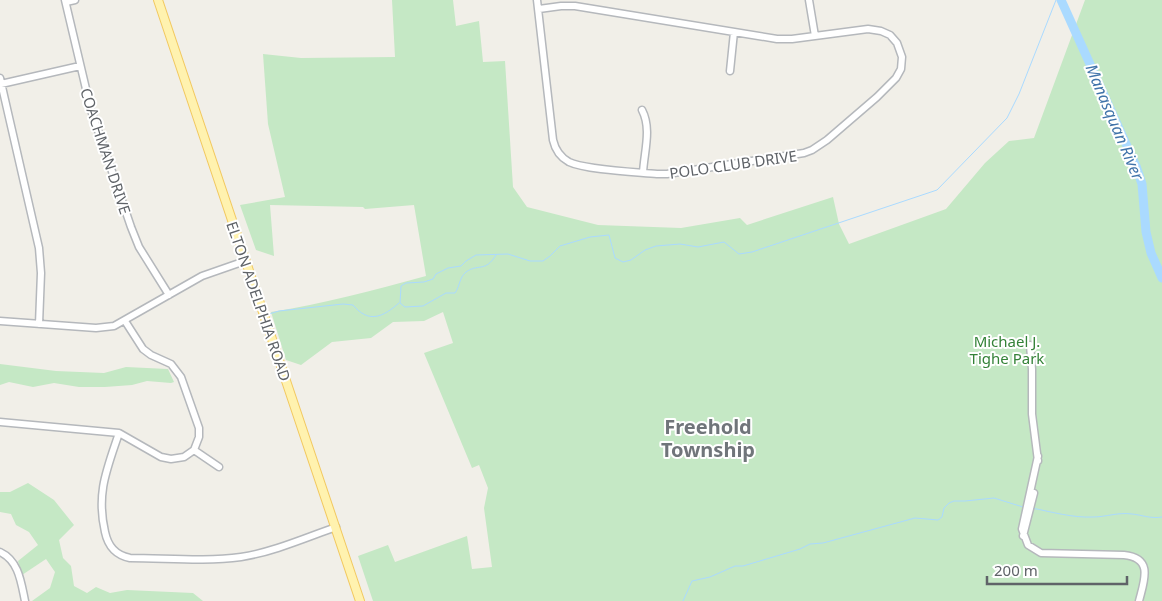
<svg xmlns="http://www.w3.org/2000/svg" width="1162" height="601" font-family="'Noto Sans',sans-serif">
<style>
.green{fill:#c5e8c5}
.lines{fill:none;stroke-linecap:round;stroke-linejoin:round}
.stream{stroke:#aadaff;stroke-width:1}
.river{stroke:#aadaff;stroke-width:9}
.minor-casing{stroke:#b5b8bc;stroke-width:9}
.major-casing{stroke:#f2c960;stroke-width:10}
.minor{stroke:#fff;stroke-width:6}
.major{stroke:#fff2af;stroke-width:8}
.labels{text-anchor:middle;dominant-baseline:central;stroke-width:4;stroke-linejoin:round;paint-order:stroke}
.street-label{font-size:15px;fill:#5f6368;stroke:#fff}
.park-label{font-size:15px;fill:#348238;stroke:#fff}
.water-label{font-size:16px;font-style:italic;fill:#4174aa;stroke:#fff}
.district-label{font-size:20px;font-weight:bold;fill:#70757a;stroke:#fff}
</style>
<rect width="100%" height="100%" fill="#f1efe8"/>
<path class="green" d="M392,0h61l3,26 23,-5 4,41 22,-1 8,126 14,20 71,18 83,3 59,-10 7,7 86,-28 6,27 10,20 97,-35 39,-46 24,-22 25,-3 51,-138h77v601h-789l-15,-45 30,-11 7,17 72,-26 5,33 20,-2 -8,-59 4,-20 -9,-23 -7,3 -48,-115 29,-10 -10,-31 -19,9 -31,1 -22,16 -39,4 -31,23 -15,-5 -15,-48c52,-8 103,-22 155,-36l-12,-71 -49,4 -2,-2 -93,-2 4,51 -18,-6 -16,-45 45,-8 -17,-73 -5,-70 38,4 94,-1z
M0,364l56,7 48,2 22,-6 42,2 6,13 -3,1 -24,-2 -15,4 -27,2h-26l-25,-4 -21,4 -24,-5 -9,3z
M28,483l26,17 20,25 -15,15 4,18 8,8 3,20 13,7 9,-6 14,6 17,-3 66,3 10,8h-171l18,-13 5,-16 -9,-13 -24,16 -4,-14 20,-16 -9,-13 -13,-7 -5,-11 -11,-2v-20h10z"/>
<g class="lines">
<path class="stream" d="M496,255c-11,18 -17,8 -30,17 -7,6 -6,14 -11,21h-9l-23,13 -18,1 -5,-4 1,-17 5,-3 18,-1 9,-3 3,-5 12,-6 13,-2 5,-5 10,-6 32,-1 22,7h13l7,-5 10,-10 30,-9 19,-2 6,23 8,4 8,-2 14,-10 11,-4 24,-2 18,3 26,-5 15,12 13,-2 185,-62 70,-72 12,-24 37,-94
M269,314l10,-3 64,-7 10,1c16,19 30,12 46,-2
M1032,508c20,4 41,10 61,9 13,0 25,-5 39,-3 10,1 19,5 30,3
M683,601l9,-20 18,-4 25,-11h8l57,-17 10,-5 13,-1 92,-25 23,2 4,-3 2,-9 5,-5 5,-2h11l29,-3 29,9"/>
<path class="river" d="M1061,0l75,166 6,18 4,48 5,21 11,25"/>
<defs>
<path id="minor" d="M65,0l26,110 40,117 8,20 30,48
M537,0l16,140c2,9 7,17 16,22 17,8 67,10 88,12h10l137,-21 8,-3 15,-10 50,-43 19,-19 5,-9 1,-12 -5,-14 -7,-8 -9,-4 -13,-2 -76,10h-15l-202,-33h-14l-22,3
M809,0l6,36
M66,2l9,-2
M730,71l4,-39
M0,78l39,170 2,25 -2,51
M1,84l79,-18
M642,110c10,19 2,42 1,63
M0,321l96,7 18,-2 88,-50 43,-15
M1030,345l2,24v45l6,47
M0,422l119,11 42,24 10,2 13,-2 10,-7 5,-13v-9l-18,-51 -10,-13 -20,-9 -8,-6 -18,-28
M119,433c-12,36 -23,60 -14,99 3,14 10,23 25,26 36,0 75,4 111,-1 32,-5 64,-19 95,-30
M194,450l25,17
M1038,456l-16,73 6,16 13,8 83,2c30,3 20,26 15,46
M1023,536l11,-43
M0,552c19,9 21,30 25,49"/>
<path id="major" d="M158,0l202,601"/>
</defs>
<use href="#minor" class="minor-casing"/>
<use href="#major" class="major-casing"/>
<use href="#minor" class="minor"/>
<use href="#major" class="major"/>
</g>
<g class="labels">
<g class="street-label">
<text transform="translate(106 151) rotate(72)">COACHMAN DRIVE</text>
<text transform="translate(733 164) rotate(-8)">POLO CLUB DRIVE</text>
<text transform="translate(259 301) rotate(71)">ELTON ADELPHIA ROAD</text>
</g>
<g class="park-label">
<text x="1007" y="341">Michael J.<tspan x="1007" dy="17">Tighe Park</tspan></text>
</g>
<g class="water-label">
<text transform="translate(1115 122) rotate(67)">Manasquan River</text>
</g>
<g class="district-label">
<text x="708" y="426">Freehold<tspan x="708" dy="23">Township</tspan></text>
</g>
</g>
<path d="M987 576v8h140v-8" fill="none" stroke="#5f6368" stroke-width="2.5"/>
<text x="994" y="576" font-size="15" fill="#5f6368" stroke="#ffffff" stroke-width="4" paint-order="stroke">200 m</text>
</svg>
